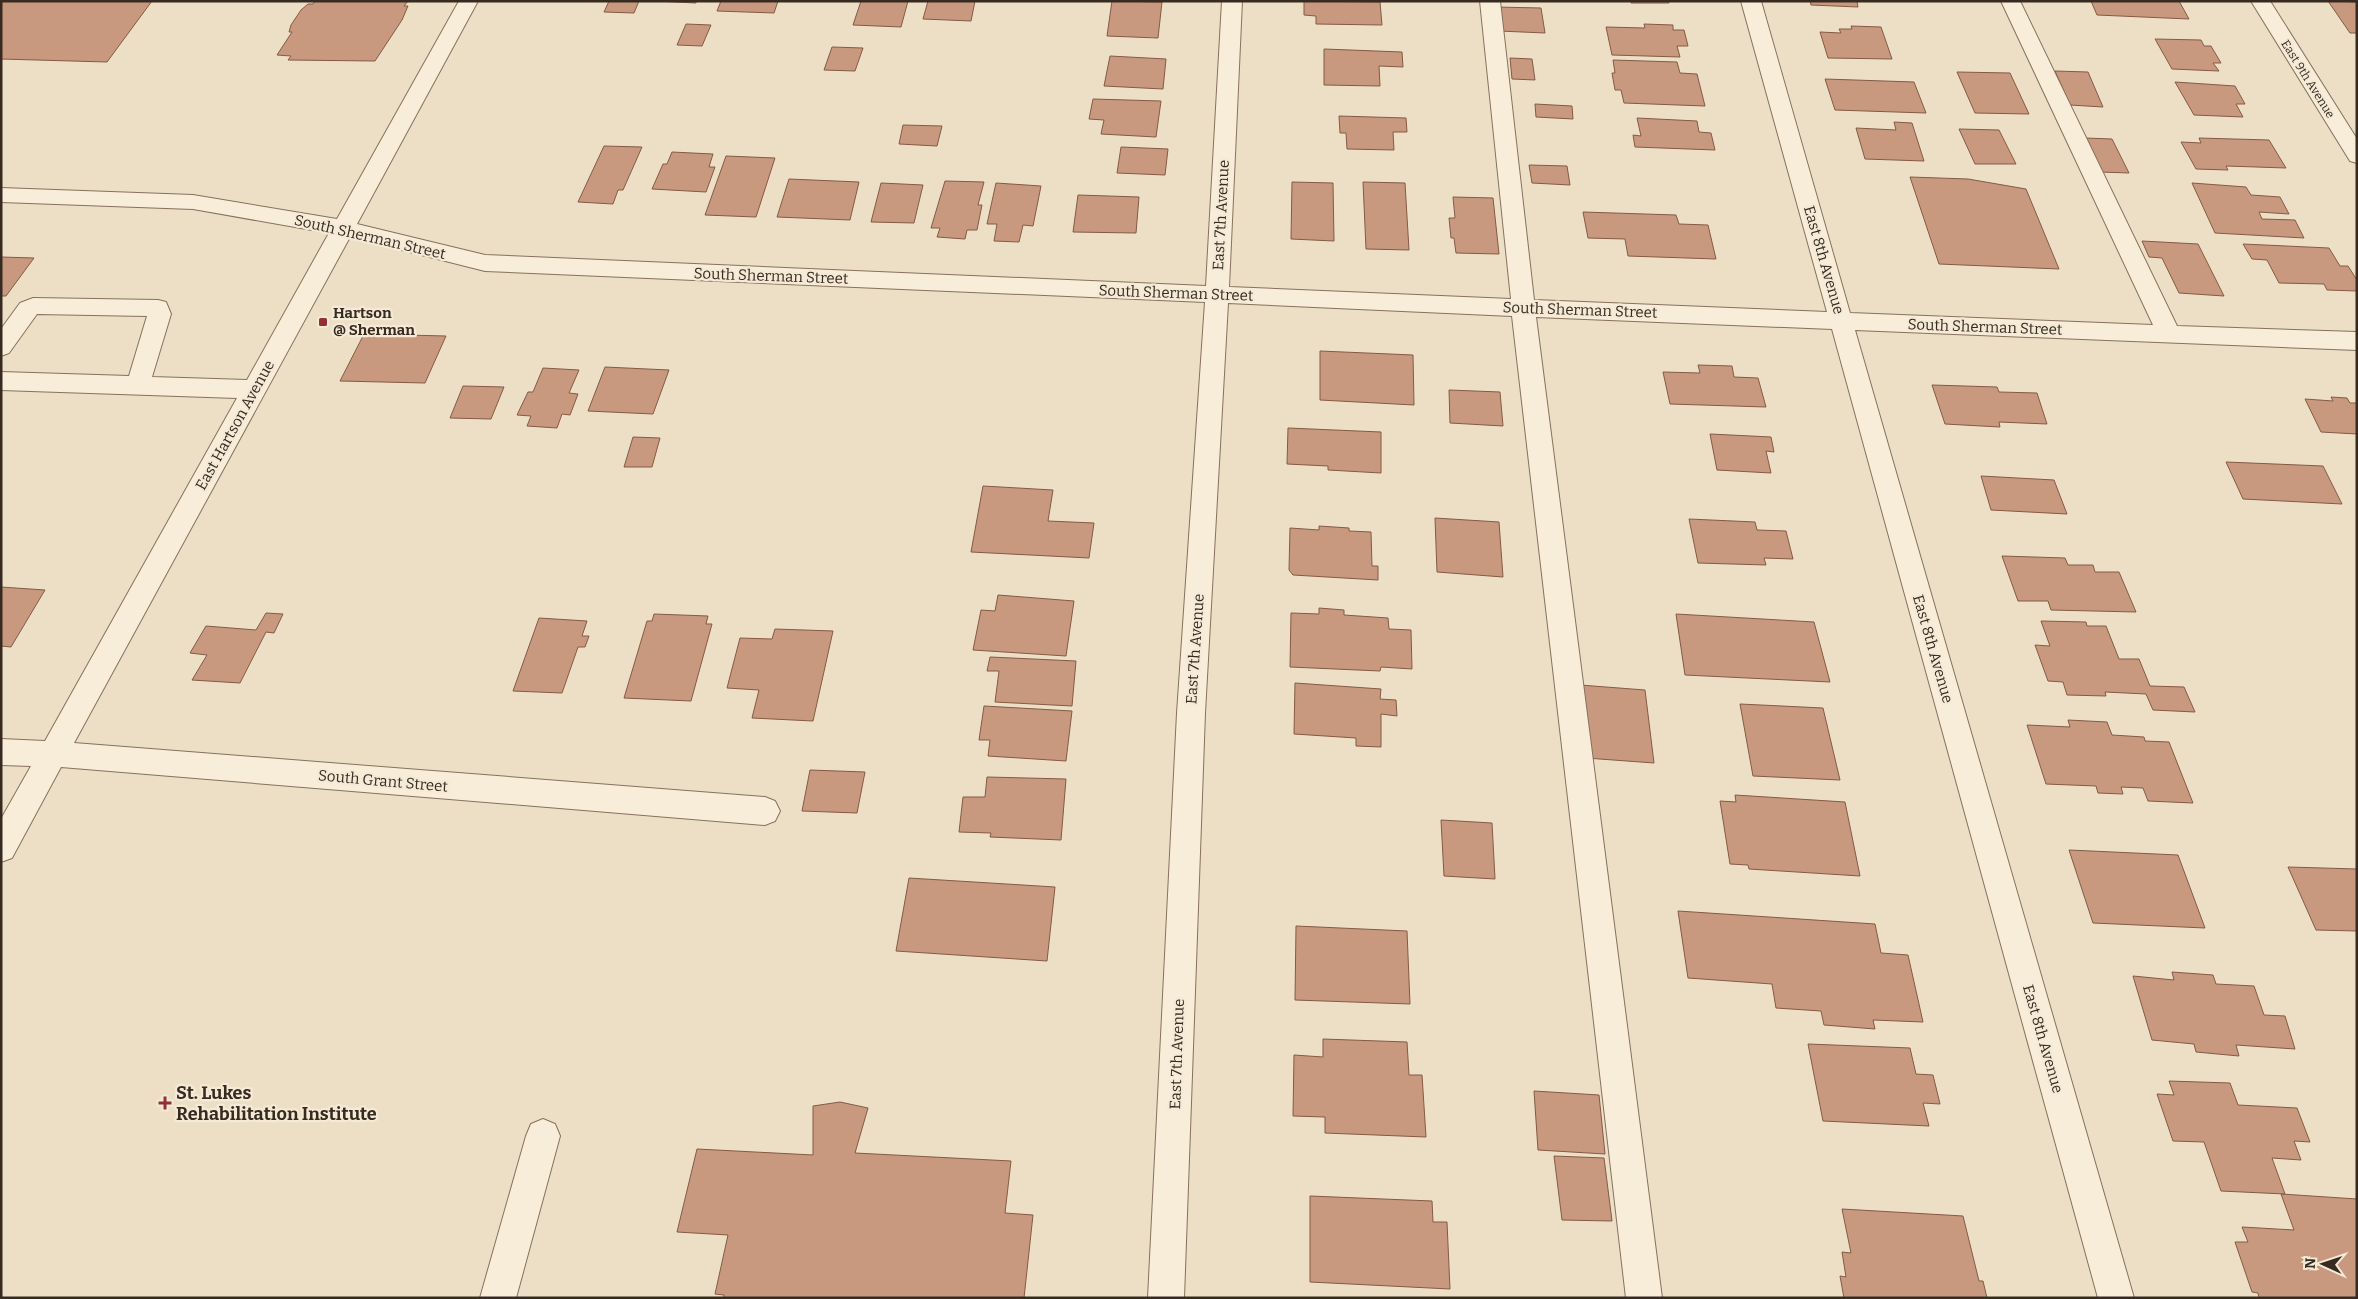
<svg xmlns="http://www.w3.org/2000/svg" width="2358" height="1299" font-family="Bitter,serif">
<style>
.building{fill:#c8997e;stroke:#845a44}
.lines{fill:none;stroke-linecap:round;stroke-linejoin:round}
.minor-casing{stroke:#86715d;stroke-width:2}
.minor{fill:#f7edd9;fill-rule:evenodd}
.poi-dot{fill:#923036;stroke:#f4ead5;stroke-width:2}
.labels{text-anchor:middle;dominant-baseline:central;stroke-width:4.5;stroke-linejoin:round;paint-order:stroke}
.far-street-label{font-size:12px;fill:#372a20;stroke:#f4ead5}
.street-label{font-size:15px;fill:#372a20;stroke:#f4ead5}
.poi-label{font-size:15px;font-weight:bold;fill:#372a20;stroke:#f4ead5;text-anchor:start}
.near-poi-label{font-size:18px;font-weight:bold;fill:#372a20;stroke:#f4ead5;text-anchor:start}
</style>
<rect width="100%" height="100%" fill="#ecdfc6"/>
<path class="building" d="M1,1h151l-45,61 -106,-3z
M315,1h93l-4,5h4l-6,14 -27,41 -87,-1 3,-4 -14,-1 15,-23h-3l2,-7 10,-15 7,-6h5z
M609,1h30l-5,12 -30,-1z
M655,1h41v2z
M721,1h57l-4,12 -57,-2z
M861,1h47l-7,26 -48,-2z
M928,1h47l-4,20 -48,-2z
M1112,1l50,1 -4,36 -51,-2z
M1304,1l76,1 2,23 -66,-1v-8l-12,-1z
M1631,1h38v2h-38z
M1810,1h47l1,6 -47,-2z
M2091,1h88l10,18 -92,-4z
M2328,1l29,1v31h-7z
M1496,7l45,1 4,25 -46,-2z
M686,24l25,1 -9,21 -25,-1z
M1644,24l29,1v5h11l4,16h-11l3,11 -68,-2 -6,-28 39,1z
M1851,26l30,1 11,32 -64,-1 -8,-26 21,1 -2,-4h13z
M2155,39l46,1 3,6h7l10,17h-8l6,8 -47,-2z
M832,47l31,1 -8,23 -31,-1z
M1324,49l78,3 1,15 -24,-1 1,20 -56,-1z
M1110,56l56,3 -3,30 -59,-3z
M1510,58l22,1 3,21 -23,-1z
M1613,60l64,2 3,11 17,1 8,32 -81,-3 -3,-13h-6l-3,-17h3z
M2055,71l33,1 15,35 -33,-2z
M1957,72l53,1 19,41 -54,-1z
M1825,79l89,3 12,31 -91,-3z
M2175,82l60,4 10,18h-9l7,13 -49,-2z
M1093,99l68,2 -5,36 -55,-3 3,-14 -15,-1z
M1535,104l37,2 1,13 -37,-2z
M1339,116l67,2 1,14h-14l1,18 -47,-1 -1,-16h-6z
M1637,118l60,3 2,11 12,1 4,17 -80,-3 -2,-12 8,1z
M1894,122l18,1 12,38 -59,-2 -9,-31 40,2z
M903,125l39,1 -5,20 -38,-2z
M1959,129l40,1 17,34h-41z
M2085,138l27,1 17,34 -29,-1z
M2199,138l70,2 17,28 -60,-2 2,4 -32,-1 -15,-27 20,1z
M604,146l38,1 -19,43h-5l-5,14 -35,-2z
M1121,147l47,2 -3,26 -48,-2z
M672,152l41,2 -4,13h6l-9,25 -54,-3 11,-25h4z
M726,156l49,2 -19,59 -51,-2z
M1529,165l38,1 3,19 -38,-2z
M1910,177l58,2 58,10 33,80 -120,-5z
M789,179l70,3 -9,38 -73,-3z
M945,181l39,1 -6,23h4l-5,25h-10l-2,9 -28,-2 3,-9h-9z
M1292,182l41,1 1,58 -43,-2z
M1363,182l42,1 4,67 -43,-1z
M881,183l42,2 -9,38 -43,-1z
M996,183l45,3 -8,40 -10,-1 -4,17 -25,-1 3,-17h-10z
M2192,183l54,4 5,8 29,2 9,17 -30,-2 3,7 33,1 9,18 -89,-5z
M1078,195l61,2 -3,36 -63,-1z
M1453,197l40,1 6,56 -43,-1 -2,-15h-3l-2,-20h6z
M1583,212l93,3 3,9 29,1 8,34 -88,-3 -3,-17 -37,-1z
M2142,241l56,3 26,52 -45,-3 -17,-35 -13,-1z
M2243,244l86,4 11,18h8l9,14v11l-30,-1 -3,-6 -45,-1 -12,-23 -15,-1z
M1,257l33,1 -28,38h-5z
M364,334l82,2 -21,47 -85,-2z
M1320,351l93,4 1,50 -94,-5z
M1698,365l34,1 2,11 24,1 8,29 -96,-3 -7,-32 37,1z
M605,367l64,3 -16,44 -65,-3z
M543,368l36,2 -10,23 9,1 -8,21 -8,-1 -5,14 -30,-2 4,-10 -14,-1 11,-23h5z
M1932,385l65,2 2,5 38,1 10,31 -48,-2 1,5 -55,-3z
M463,386l41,1 -13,32 -41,-1z
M1449,390l51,2 3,34 -53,-3z
M2331,397l16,1 3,5h7v31l-36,-2 -16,-33 28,2z
M1288,428l93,4v41l-53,-3v-4l-41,-2z
M1710,434l61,3 3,15 -8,-1 5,22 -54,-3z
M633,437l27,1 -8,29h-28z
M2226,462l97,4 19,38 -99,-5z
M1981,476l73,4 13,34 -76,-4z
M983,486l70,4 -5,31 46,2 -5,35 -118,-6z
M1435,518l64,4 4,55 -66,-5z
M1689,519l66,3 2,8 29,1 7,28 -29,-1 2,7 -68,-2z
M1319,526l30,2v3l22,1 1,34h6v14l-85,-5 -4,-5 1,-42 29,2z
M2002,556l63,2 3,7h25l2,7h24l17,40 -85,-2 -3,-9h-30z
M1,587l44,3 -34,57 -10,-1z
M998,595l76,6 -8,55 -93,-6 8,-40 14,1z
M1319,608l25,2v5l44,3 1,11 22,1 1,39 -31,-2 -1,4 -90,-4 1,-54 28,1z
M266,613l17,1 -9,19 -8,-1 -26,51 -48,-3 15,-25 -17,-2 16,-27 50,4z
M654,614l54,2 -2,8h6l-21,77 -67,-3 23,-77h5z
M1676,614l138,8 16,60 -145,-7z
M539,618l48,3 -5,15h7l-4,11h-7l-16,46 -49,-2z
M2041,621l45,1 1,4h19l13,33h20l11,27 34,1 11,25 -42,-2 -7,-16 -41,-2 1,4 -39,-1 -4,-13 -15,-1 -13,-36 15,1z
M775,629l58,2 -20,90 -61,-3 7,-28 -32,-2 13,-50 32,1z
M990,657l86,4 -4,45 -77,-4 4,-31h-12z
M1295,683l86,6 -1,10 16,1 1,16 -16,-2v33l-25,-1v-8l-62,-4z
M1580,685l65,5 9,73 -68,-5z
M1740,704l83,4 17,72 -87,-4z
M984,706l88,5 -6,50 -78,-5 2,-16h-11z
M2068,720l39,2 5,13 32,2 1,4 24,1 24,61 -45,-2 -5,-13 -22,-1 2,7 -25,-1 -2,-7 -50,-2 -19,-59 43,2z
M810,770l55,2 -8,41 -55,-2z
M987,777l79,2 -5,61 -71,-3 1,-4 -32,-1 4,-35h22z
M1735,795l110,7 15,74 -111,-7 -1,-4 -18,-1 -10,-63 16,1z
M1441,820l51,3 3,56 -51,-3z
M2069,850l109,5 27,73 -112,-5z
M2288,867l69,2v62l-41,-1z
M909,878l146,9 -8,74 -151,-10z
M1678,911l197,13 6,29 27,2 15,67 -50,-2 2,9 -51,-4 -3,-14 -45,-3 -4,-24 -84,-6z
M1296,926l111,5 3,73 -115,-4z
M2172,972l41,3 3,9 38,2 10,29 21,1 10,33 -59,-4 3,11 -43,-4 -2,-8 -42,-4 -19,-64 41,4z
M1323,1039l84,3 2,33h13l4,62 -101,-4v-16l-32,-1 1,-61 29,2z
M1808,1044l102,4 6,26 17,1 7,29 -17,-1 6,23 -106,-5z
M2169,1081l61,2 8,22 59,3 13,34 -16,-1 7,19 -29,-2 13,36 -64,-3 -17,-49 -31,-1 -16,-47 17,1z
M1534,1091l65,4 6,59 -67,-4z
M840,1102l28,6 -13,45 156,8 -6,52 28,2 -9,83h-300v-3l-9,-1 13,-59 -51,-3 20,-83 116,6v-49z
M1554,1156l50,2 8,63 -50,-1z
M2281,1194l76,5v99h-98l-1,-5 -6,-1 -17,-50h13l-6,-15 52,3z
M1310,1196l122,5 1,21h14l3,67 -140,-7z
M1842,1209l121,7 16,65h4l4,17h-143l-4,-22 6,1 -4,-25 9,1z"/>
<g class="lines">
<defs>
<path id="minor" d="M459,1h19l-121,223 128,31 721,31 16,-285h20l-13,286 282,12 -31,-298h20l34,299 293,12 -86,-311h20l89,312 303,12 -152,-324h19l157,325 180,6v18l-502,-20 279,968h-36l-266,-969 -296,-12 126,981h-36l-114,-982 -284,-13 -23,410 -21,585h-36l29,-585 28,-411 -720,-31 -135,-34 -276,506 691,54 10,4 5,10 -5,10 -10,4 -704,-58 -49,91 -11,4v-43l30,-53 -30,-1v-26l44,2 192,-343 -236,-8v-18l128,4 18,-60 -110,-2 -28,39 -8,3v-27l19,-26 13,-5 125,2 8,2 5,12 -19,63 95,3 82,-147 -136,-24 -192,-7v-14l192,7 144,24z
M2251,1h19l87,138v24l-7,-2z
M543,1119l12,5 5,12 -44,162h-36l46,-162 5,-12z"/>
</defs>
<use href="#minor" class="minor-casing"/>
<use href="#minor" class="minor"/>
</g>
<g class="poi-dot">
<rect x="318" y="317" width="10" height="10" rx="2.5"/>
<path d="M162.5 1095.5h5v5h5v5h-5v5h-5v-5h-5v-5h5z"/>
</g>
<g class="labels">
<g class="far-street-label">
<text transform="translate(2308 79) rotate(58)">East 9th Avenue</text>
</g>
<g class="street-label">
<text transform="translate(1221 215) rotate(-87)">East 7th Avenue</text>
<text transform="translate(370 237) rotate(13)">South Sherman Street</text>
<text transform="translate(1824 260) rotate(74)">East 8th Avenue</text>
<text transform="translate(771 276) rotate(2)">South Sherman Street</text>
<text transform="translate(1176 293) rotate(2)">South Sherman Street</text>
<text transform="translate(1580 310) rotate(2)">South Sherman Street</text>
<text transform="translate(1985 327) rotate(2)">South Sherman Street</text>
<text transform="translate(235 425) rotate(-61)">East Hartson Avenue</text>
<text transform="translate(1195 649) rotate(-86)">East 7th Avenue</text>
<text transform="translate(1933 649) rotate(74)">East 8th Avenue</text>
<text transform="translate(383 781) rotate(5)">South Grant Street</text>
<text transform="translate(2043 1039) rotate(74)">East 8th Avenue</text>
<text transform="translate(1177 1054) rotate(-88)">East 7th Avenue</text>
</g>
<g class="poi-label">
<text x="333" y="313">Hartson<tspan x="333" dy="17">@ Sherman</tspan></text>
</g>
<g class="near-poi-label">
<text x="176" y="1093">St. Lukes<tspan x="176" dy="21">Rehabilitation Institute</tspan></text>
</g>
</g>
<rect width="2358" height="1299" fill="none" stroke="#372a20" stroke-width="5"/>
<g transform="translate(2323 1264) rotate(273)" stroke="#f4ead5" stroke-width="4" paint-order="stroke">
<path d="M0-4L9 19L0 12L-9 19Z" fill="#372a20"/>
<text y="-8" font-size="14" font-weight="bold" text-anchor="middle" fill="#372a20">N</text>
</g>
</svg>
